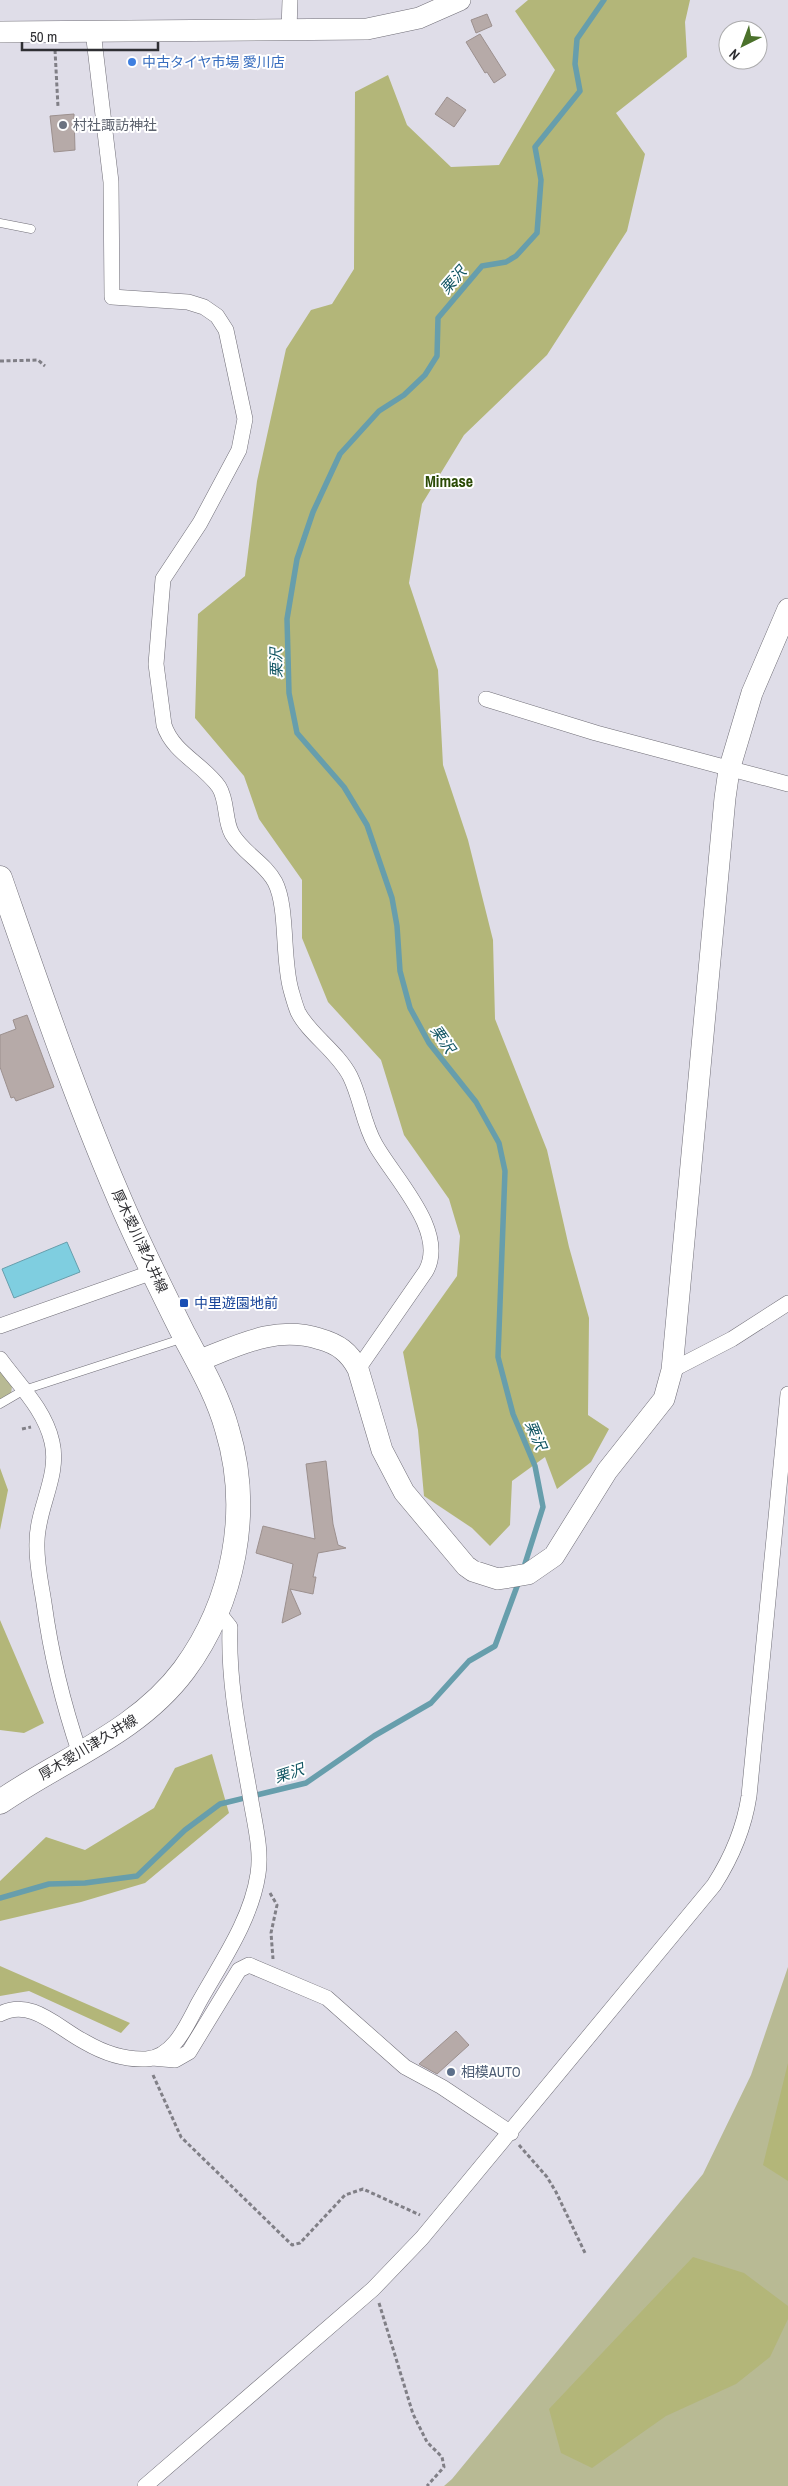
<svg xmlns="http://www.w3.org/2000/svg" width="788" height="2486" font-family="'Archivo Narrow','Noto Sans JP',sans-serif">
<style>
.green{fill:#b8ba94}
.forest{fill:#b3b679}
.water{fill:#7fcee0;stroke:#679eac}
.lines{fill:none;stroke-linecap:round;stroke-linejoin:round}
.stream{stroke:#679eac;stroke-width:5.5}
.building{fill:#b6aaa8;stroke:#9c908e}
.lane-casing{stroke:#706e77;stroke-width:9}
.street-casing{stroke:#706e77;stroke-width:16}
.secondary-casing{stroke:#706e77;stroke-width:22}
.primary-casing{stroke:#706e77;stroke-width:25}
.path{stroke:#807f86;stroke-width:3;stroke-dasharray:4 2.5;stroke-linecap:butt}
.lane{stroke:#fff;stroke-width:8}
.street{stroke:#fff;stroke-width:15}
.secondary{stroke:#fff;stroke-width:21}
.primary{stroke:#fff;stroke-width:24}
.shop-dot{fill:#3f7fe0;stroke:#fff;stroke-width:2}
.worship-dot{fill:#6b7280;stroke:#fff;stroke-width:2}
.transit-dot{fill:#1a4fb4;stroke:#fff;stroke-width:2}
.service-dot{fill:#5c6f8a;stroke:#fff;stroke-width:2}
.labels{text-anchor:middle;dominant-baseline:central;stroke-width:4;stroke-linejoin:round;paint-order:stroke}
.shop-label{font-size:14px;fill:#366cbe;stroke:#fff;text-anchor:start}
.worship-label{font-size:14px;fill:#5b616d;stroke:#fff;text-anchor:start}
.street-label{font-size:14px;fill:#2f2f33;stroke:#fff}
.transit-label{font-size:14px;fill:#164399;stroke:#fff;text-anchor:start}
.service-label{font-size:14px;fill:#4e5e75;stroke:#fff;text-anchor:start}
.water-label{font-size:15px;font-style:italic;fill:#125663;stroke:#fff}
.quarter-label{font-size:16px;font-weight:bold;fill:#2b4b06;stroke:#fff}
</style>
<rect width="100%" height="100%" fill="#dfdde8"/>
<path class="green" d="M0,1370l12,16 -1,9 -11,6z
M788,1967v519h-344l8,-7 251,-305 48,-99z"/>
<path class="forest" d="M528,0h162l-5,22 2,35 -71,56 29,41 -18,77 -80,124 -83,80 -42,69 -13,79 29,87 5,95 25,75 25,100 2,79 52,131 22,97 20,71 -1,97 21,14 -18,33 -34,27 -12,-32 -33,24 -2,44 -20,21 -18,-18 -48,-32 -6,-66 -15,-78 54,-76 3,-40 -11,-37 -45,-64 -23,-75 -53,-58 -26,-64v-58l-43,-61 -15,-43 -49,-58 3,-104 47,-38 12,-95 29,-132 25,-39 21,-6 22,-35 1,-177 33,-17 19,50 44,42 48,-2 56,-95 -40,-59z
M0,1468l8,22 -8,40z
M0,1620l44,103 -20,10 -24,-3z
M212,1754l17,59 -84,70 -64,19 -81,19v-40l46,-44 39,13 69,-42 21,-40z
M0,1966l130,57 -9,10 -92,-42 -29,5z
M788,2063v118l-25,-16z
M693,2257l51,16 44,33v13l-18,38 -34,27 -70,32 -74,52 -31,-15 -12,-44z"/>
<path class="water" d="M67,1242l13,30 -66,26 -12,-29z"/>
<g class="lines">
<path class="stream" d="M523,1570l20,-63 -8,-41 -22,-52 -15,-57 7,-186 -6,-28 -23,-41 -47,-59 -19,-35 -10,-37 -3,-45 -5,-28 -25,-73 -23,-38 -47,-54 -8,-40 -2,-74 10,-60 16,-47 27,-58 39,-43 25,-16 21,-20 12,-19 1,-38 44,-52 24,-4 10,-6 21,-23 4,-53 -6,-33 45,-56 -5,-27 2,-25 27,-39
M0,1898l49,-14 36,-1 52,-7 48,-46 35,-26 86,-21 68,-47 57,-33 38,-42 26,-15 24,-65"/>
</g>
<path class="building" d="M487,14l5,12 -16,7 -5,-13z
M480,34l26,41 -12,8 -7,-11 -2,1 -19,-31z
M447,97l19,13 -12,17 -19,-13z
M74,114l1,36 -21,2 -4,-36z
M27,1015l27,72 -38,14 -2,-4 -3,1 -11,-31v-32l16,-6 -3,-9z
M326,1461l7,63 5,21 8,3 -28,5 -5,24h3l-3,17 -23,-5 11,25 -19,9 11,-59 -37,-11 7,-27 52,13 -9,-75z
M456,2031l13,14 -32,29 -18,-10z"/>
<g class="lines">
<defs>
<path id="lane" d="M0,223l31,6
M0,1404l24,-14 160,-52"/>
<path id="street" d="M289,30l1,-30
M93,31l18,151 1,115 76,5 16,5 13,9 9,14 19,89 -6,31 -39,73 -37,56 -7,85 8,61c9,28 39,39 55,62 9,15 5,33 13,47 11,19 33,29 43,48 13,25 7,77 16,108 2,7 4,15 7,22 11,22 39,39 52,64 11,22 13,47 25,68 18,33 73,87 51,127l-68,98
M486,699l110,34 192,51
M0,1326l153,-54
M0,1359c19,26 45,51 52,83 8,34 -15,66 -15,100 -1,21 4,41 7,61 7,52 19,101 36,151
M672,1370l60,-31 56,-36
M0,2014c31,-17 59,15 85,28 19,11 39,18 61,17 27,-1 41,-34 52,-55 22,-40 53,-83 60,-130 4,-25 -4,-53 -8,-79 -10,-57 -22,-110 -20,-168l-12,-15
M152,2058l23,2 14,-8 50,-82 10,-5 78,33 78,69 37,20 69,46
M145,2486l228,-197 49,-51 292,-353c18,-28 30,-56 35,-89l39,-402"/>
<path id="secondary" d="M0,32l367,-3 52,-11 41,-18
M198,1361c41,-16 78,-36 122,-22 18,5 29,13 38,30l24,81 22,42 62,74 7,5 25,8 30,-5 26,-18 53,-85 57,-72 8,-29 53,-572 4,-28 23,-77 36,-84"/>
<path id="primary" d="M0,878c37,106 73,212 117,315 20,48 44,96 67,142 16,30 34,61 43,94 25,82 7,173 -43,241 -47,63 -122,89 -184,132"/>
</defs>
<use href="#lane" class="lane-casing"/>
<use href="#street" class="street-casing"/>
<use href="#secondary" class="secondary-casing"/>
<use href="#primary" class="primary-casing"/>
<path class="path" d="M55,50l3,57
M0,361l38,-1 7,6
M22,1429l9,-2
M270,1893l7,12 -6,28 2,26
M153,2075l28,62 111,108 8,-2 45,-48 18,-6 57,26
M519,2145l28,32 9,15 30,63
M379,2303l34,111 14,28 15,15 2,10 -17,19"/>
<use href="#lane" class="lane"/>
<use href="#street" class="street"/>
<use href="#secondary" class="secondary"/>
<use href="#primary" class="primary"/>
</g>
<circle class="shop-dot" cx="132" cy="62" r="5"/>
<circle class="worship-dot" cx="63" cy="125" r="5"/>
<rect class="transit-dot" x="179" y="1298" width="10" height="10" rx="2.5"/>
<circle class="service-dot" cx="451" cy="2072" r="5"/>
<g class="labels">
<g class="shop-label">
<text x="142" y="62">中古タイヤ市場 愛川店</text>
</g>
<g class="worship-label">
<text x="73" y="125">村社諏訪神社</text>
</g>
<g class="street-label">
<text transform="translate(140 1241) rotate(65)">厚木愛川津久井線</text>
<text transform="translate(88 1747) rotate(-31)">厚木愛川津久井線</text>
</g>
<g class="transit-label">
<text x="194" y="1303">中里遊園地前</text>
</g>
<g class="service-label">
<text x="461" y="2072">相模AUTO</text>
</g>
<g class="water-label">
<text transform="translate(453 280) rotate(-49)">栗沢</text>
<text transform="translate(276 663) rotate(-91)">栗沢</text>
<text transform="translate(443 1039) rotate(55)">栗沢</text>
<text transform="translate(536 1435) rotate(67)">栗沢</text>
<text transform="translate(289 1773) rotate(-18)">栗沢</text>
</g>
<g class="quarter-label">
<text x="449" y="481">Mimase</text>
</g>
</g>
<g transform="translate(743 45) rotate(222)"><circle r="24" fill="#ffffff" stroke="#acacad"/>
<path d="M0-4L9 19L0 12L-9 19Z" fill="#4b712b"/>
<text y="-8" font-size="14" font-weight="bold" text-anchor="middle" fill="#2f2f33">N</text>
</g>
<path d="M22 42v8h136v-8" fill="none" stroke="#2f2f33" stroke-width="2.5"/>
<text x="30" y="42" font-size="15" fill="#2f2f33" stroke="#ffffff" stroke-width="4" paint-order="stroke">50 m</text>
</svg>
